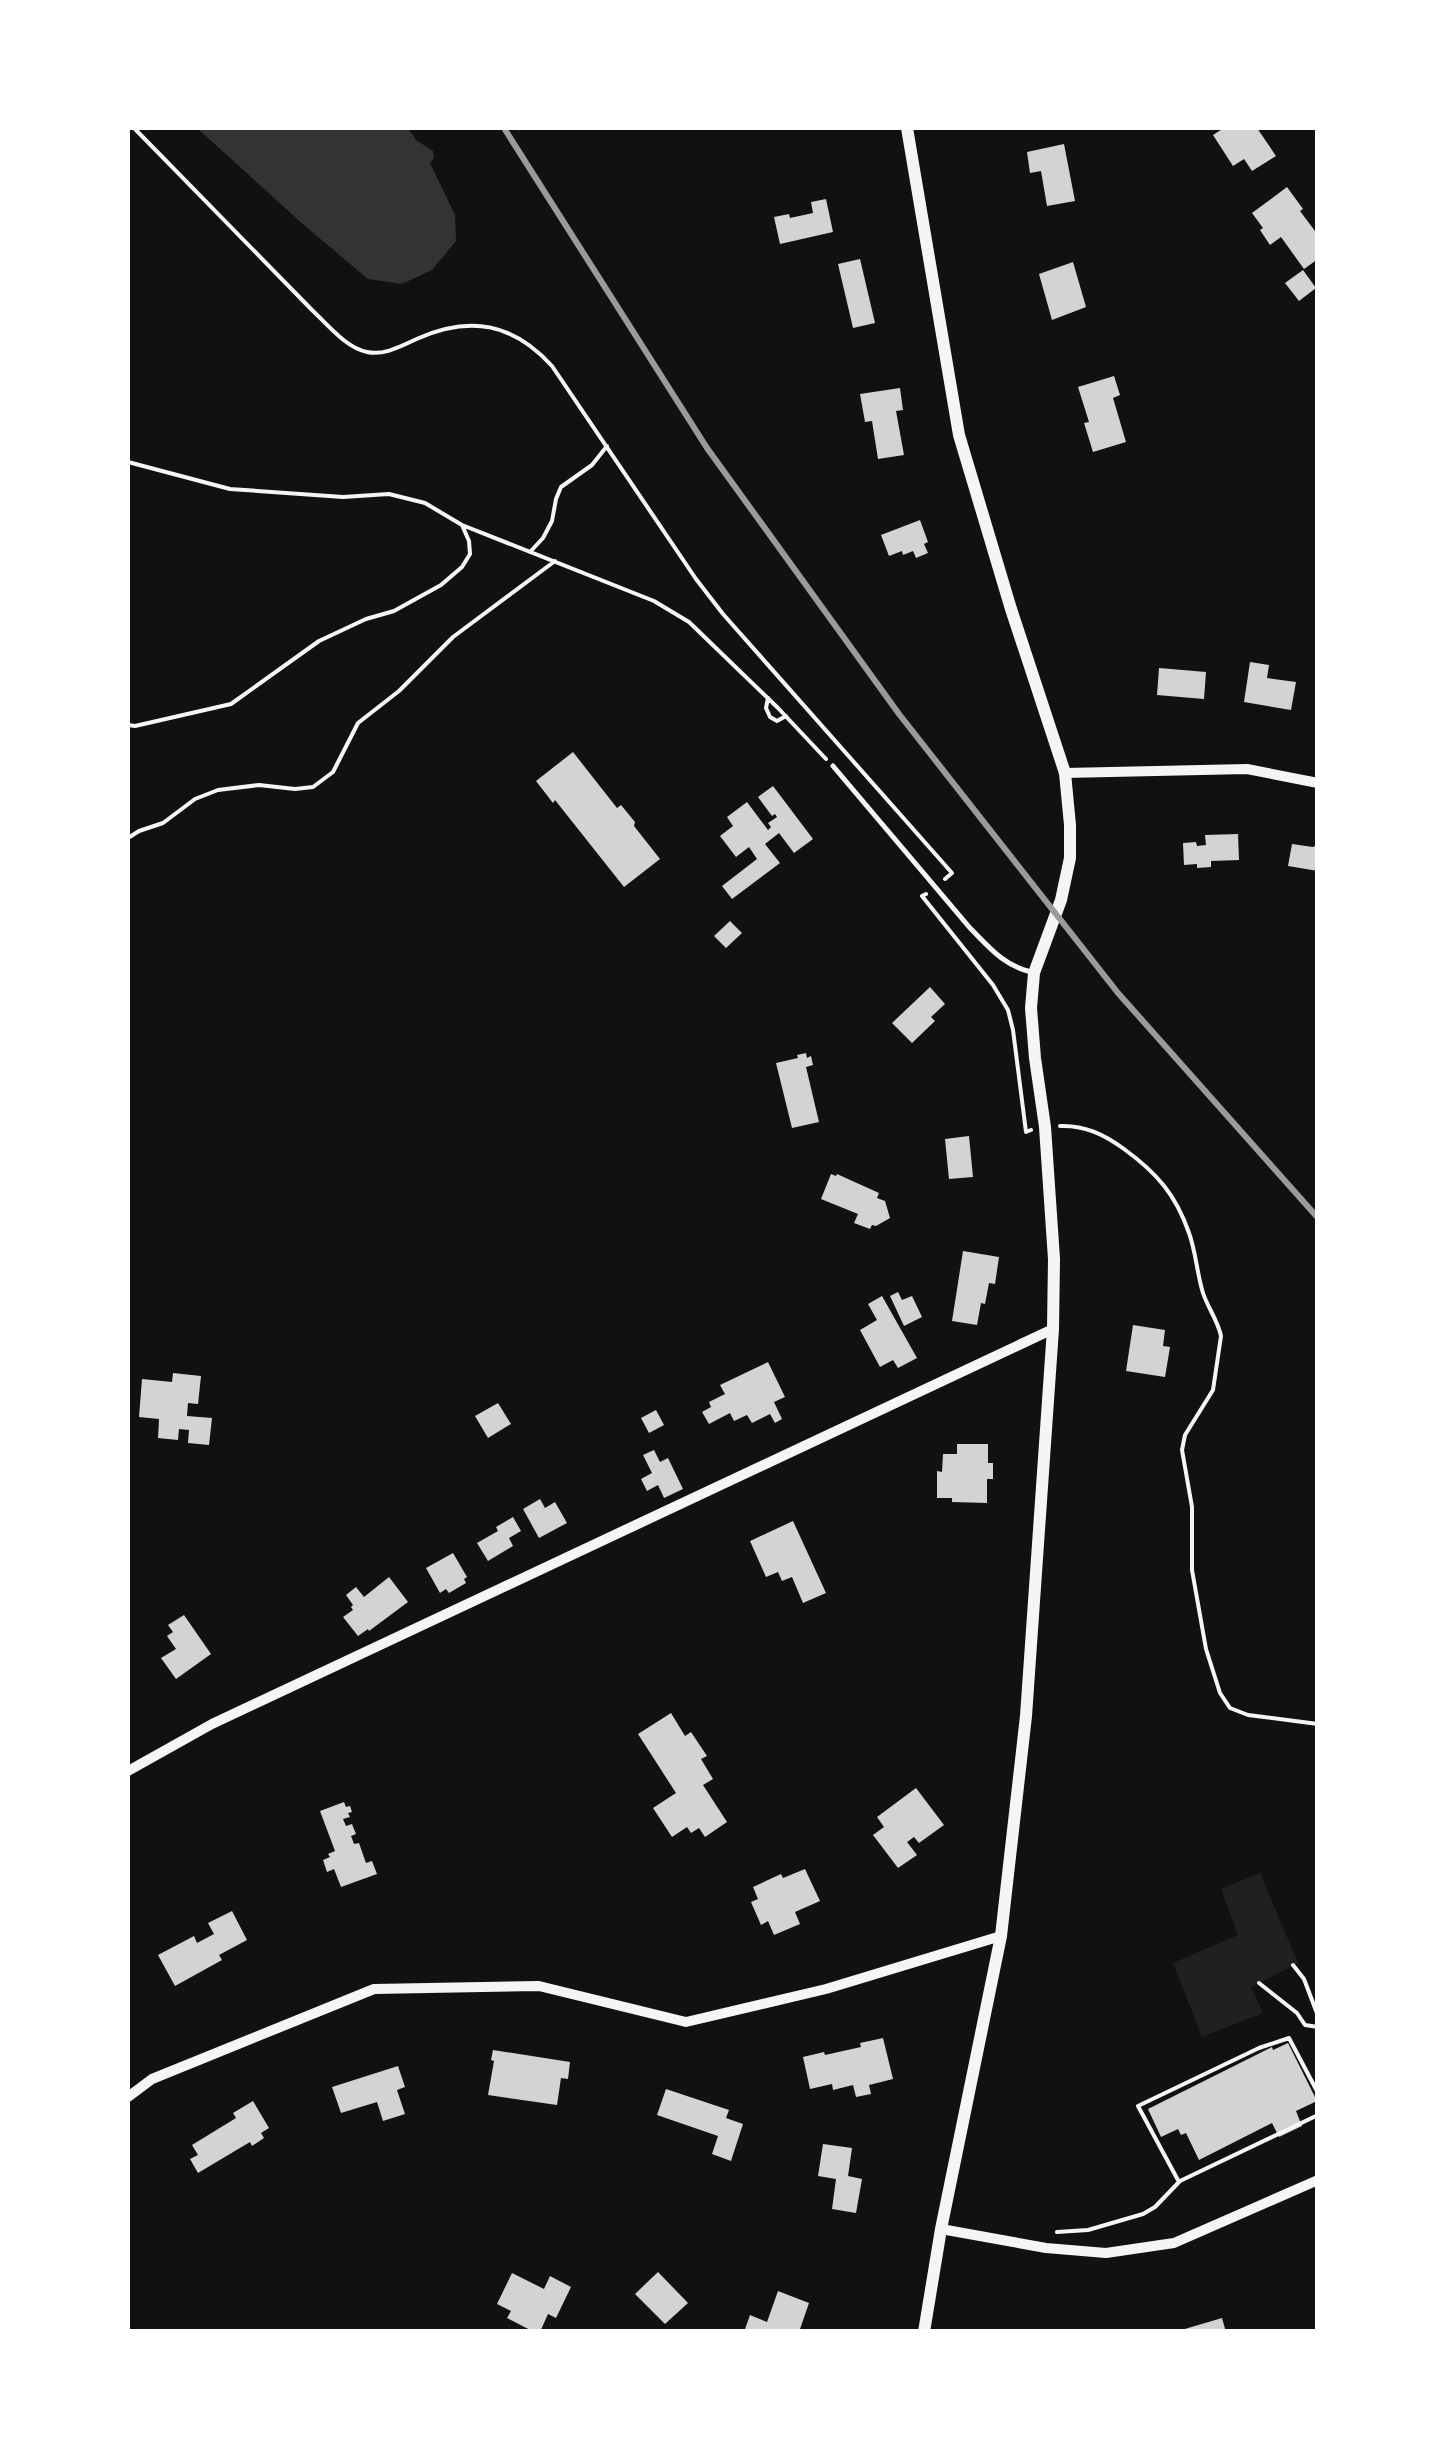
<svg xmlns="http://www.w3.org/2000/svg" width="1445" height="2459" font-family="'Noto Sans',sans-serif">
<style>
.green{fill:#202020}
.water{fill:#333}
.building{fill:#d3d3d3}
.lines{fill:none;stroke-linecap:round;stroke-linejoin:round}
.path{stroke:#f5f5f5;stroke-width:4}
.service{stroke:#f5f5f5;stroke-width:5}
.minor{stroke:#f5f5f5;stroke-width:10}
.tertiary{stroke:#f5f5f5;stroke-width:12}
.rail{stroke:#9a9a9a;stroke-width:6}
</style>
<rect width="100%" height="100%" fill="#111"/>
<path class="green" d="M1260,1873l38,90 -47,24 12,26 -61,24 -29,-74 65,-28 -17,-46z"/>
<path class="water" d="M197,128h211l8,12 17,11 1,7 -4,5 25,52 1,26 -24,29 -30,14 -34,-5 -63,-53z"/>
<path class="building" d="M1224,128h33l19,28 -24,15 -8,-12 -11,7 -20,-31z
M1064,144l11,57 -28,5 -6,-35 -11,2 -3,-21z
M1287,187l16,22 -3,2 18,24v24l-14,10 -23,-32 -11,8 -10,-15 3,-2 -11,-15z
M826,199l7,33 -53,12 -6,-27 15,-3 1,4 23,-5 -2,-11z
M860,259l15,64 -22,5 -15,-64z
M1073,262l13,45 -34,13 -13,-46z
M1303,270l13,18 -17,13 -14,-18z
M1114,376l6,19 -7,3 13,44 -33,10 -9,-29 5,-1 -11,-35z
M900,388l3,22 -7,1 8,44 -26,4 -6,-38 -7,1 -5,-28z
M920,520l8,22 -4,2 4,9 -12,5 -3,-7 -10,4 -1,-4 -13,5 -8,-21z
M1250,662l19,3 -2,13 29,4 -5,28 -47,-8z
M1159,668l47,4 -2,27 -47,-4z
M573,752l44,56 4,-3 14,17 -1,4 26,33 -36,28 -69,-87 -2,3 -17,-22z
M773,786l40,53 -19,14 -15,-20 -14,11 15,19 -48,36 -10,-13 35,-27 -8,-12 -13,10 -16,-21 13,-10 -6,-9 20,-15 21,28 3,-3 -3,-4 9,-6 -2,-3 -3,2 -14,-19z
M1238,834l1,26 -28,1v6l-14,1v-4l-13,1 -1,-22 13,-1 1,4 9,-1 -1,-10z
M1292,844l21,3 5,-3v27l-30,-5z
M730,921l12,12 -16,15 -12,-12z
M930,987l15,17 -14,13 4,4 -23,22 -20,-20z
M806,1053l1,5 4,-2 2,9 -7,2 13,55 -27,6 -16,-65 22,-5 -1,-3z
M969,1136l4,41 -24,2 -4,-40z
M831,1174l5,2 1,-2 42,19 -2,5 8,3 5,17 -14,8 -4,-1 -2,4 -16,-6 4,-9 -37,-15z
M963,1251l36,6 -4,27 -6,-1 -4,21 -4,-1 -4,22 -25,-4z
M898,1292l4,8 10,-4 10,21 -18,9 -14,-30z
M882,1296l35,62 -19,10 -5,-8 -13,7 -20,-37 17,-10 -9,-16z
M1133,1325l32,5 -2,16 7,1 -5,30 -39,-6z
M768,1362l17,35 -11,5 8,17 -7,4 -5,-9 -18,9 -5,-8 -13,6 -4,-8 -21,11 -7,-12 9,-5 -2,-5 16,-8 -5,-9z
M173,1373l28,3 -3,28 -10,-1 -1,13 25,2 -3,27 -21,-2 1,-13 -10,-1 -1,11 -20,-2 1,-19 -20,-2 3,-38 30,3z
M498,1403l13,21 -23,14 -13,-22z
M656,1410l8,15 -15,8 -8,-15z
M957,1444h31v19h5v16h-6v24l-35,-1v-4h-15v-27l5,1 1,-18h14z
M654,1450l6,12 8,-4 15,31 -19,9 -6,-13 -11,6 -6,-12 11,-6 -9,-18z
M540,1499l5,9 10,-6 12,21 -28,15 -16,-29z
M513,1517l8,14 -12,7 4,8 -25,15 -11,-18 21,-12 -2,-4z
M793,1521l33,72 -23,10 -11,-26 -10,4 -4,-9 -12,5 -16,-36z
M453,1553l14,24 -3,2 2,4 -17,10 -3,-4 -6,4 -14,-25z
M389,1577l19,25 -39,29 -1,-2 -10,7 -15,-19 10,-7 -2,-3 2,-2 -7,-10 10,-8 8,10z
M184,1615l27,39 -35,25 -15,-21 15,-9 -9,-13 6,-4 -5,-7z
M671,1713l14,23 6,-4 16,24 -6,3 12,20 -10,6 24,37 -22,15 -6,-9 -8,5 -4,-6 -15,10 -19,-29 23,-15 -38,-59z
M916,1788l28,37 -25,18 -5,-6 -7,5 10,13 -19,13 -25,-33 11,-8 -7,-10z
M344,1802l2,5 4,-1 2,6 -4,1 2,4 -7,2 3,7 6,-2 4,10 -5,2 3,8 5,-1 7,20 6,-2 5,13 -36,13 -7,-18 -7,3 -4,-12 7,-3 -2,-3 7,-3 -15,-40z
M805,1869l15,32 -25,11 5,12 -26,11 -6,-14 -7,4 -10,-23 7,-3 -5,-12 28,-13 2,4z
M232,1911l15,29 -28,15 3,5 -47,26 -17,-31 36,-19 3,7 17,-9 -6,-11z
M883,2038l10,41 -24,6 2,9 -15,3 -3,-12 -20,5 -1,-6 -22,5 -7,-32 21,-5 1,3 36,-8 -1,-4z
M1288,2043l29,58 -21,10 6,15 -23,11 -7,-14 -73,37 -13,-27 -5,2 -3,-6 -17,8 -13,-28 124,-62 1,3z
M493,2050l77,12 -2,17 -7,-1 -4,27 -69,-10 6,-34 -3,-1z
M398,2066l7,21 -8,3 8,24 -22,7 -6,-19 -36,11 -9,-26z
M666,2089l63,21 -3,8 17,6 -12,37 -19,-7 6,-18 -61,-21z
M253,2101l16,27 -8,5 3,5 -12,8 -2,-4 -52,31 -8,-14 8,-4 -6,-10 44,-27 -3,-5z
M823,2144l29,4 -4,28 14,3 -6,34 -24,-4 4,-30 -18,-3z
M658,2272l30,31 -23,21 -30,-30z
M512,2273l32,16 6,-13 21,11 -15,31 -8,-4 -8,18h-6l-27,-14 4,-7 -14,-7z
M778,2291l31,12 -10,29h-55l6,-17 17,7z
M1222,2318l4,14h-48v-1z"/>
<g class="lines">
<path class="path" d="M134,128l178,182c15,14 34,38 55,42 18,4 36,-7 52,-14 52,-23 95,-14 133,28l144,213 27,35 229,259 -7,6
M128,462l102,27 113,8 46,-3 36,9 37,22 192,76 35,21 89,86 48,51
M530,552l13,-14 9,-17 4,-22 5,-12 31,-22 15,-19
M768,698l-2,10 4,9 7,4 9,-5
M128,725l7,1 96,-22 88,-63 47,-22 28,-8 47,-26 21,-18 8,-13 -1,-13 -7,-16
M128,838l11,-7 24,-8 32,-24 23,-9 41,-5 36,4 18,-2 20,-15 25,-49 41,-32 54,-54 102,-76
M926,894l-4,2 71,89 15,25 5,20 13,102 5,-2
M1060,1126c25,-1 45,9 64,23 33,24 52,46 65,84 7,19 8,41 14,60 5,15 15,28 18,43l-8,54 -28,45 -3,15 10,57v63l14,79 14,44 10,15 18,7 70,9
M1293,1965l11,14 14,37
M1259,1983l38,30 8,12 13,2
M1179,2182l-41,-76 121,-58 30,-10 29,55
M1057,2232l31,-2 55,-16 12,-7 25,-26 138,-66"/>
<path class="service" d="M833,766l137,162c19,19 33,37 61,44"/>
<path class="minor" d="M1065,773l182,-4 71,14
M128,1771l84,-47 841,-395
M128,2097l24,-18 222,-90 165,-3 147,36 140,-33 175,-53
M941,2229l105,19 60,5 68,-10 144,-63"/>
<path class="tertiary" d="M907,128l52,307 52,174 54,164 5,52v33l-9,42 -27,73 -3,35 4,50 10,69 9,132 -1,70 -27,387 -25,220 -60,293 -17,103"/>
<path class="rail" d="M504,128l203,320 192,266 219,279 200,225"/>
</g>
<rect width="1445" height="2459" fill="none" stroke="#ffffff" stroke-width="260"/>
</svg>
